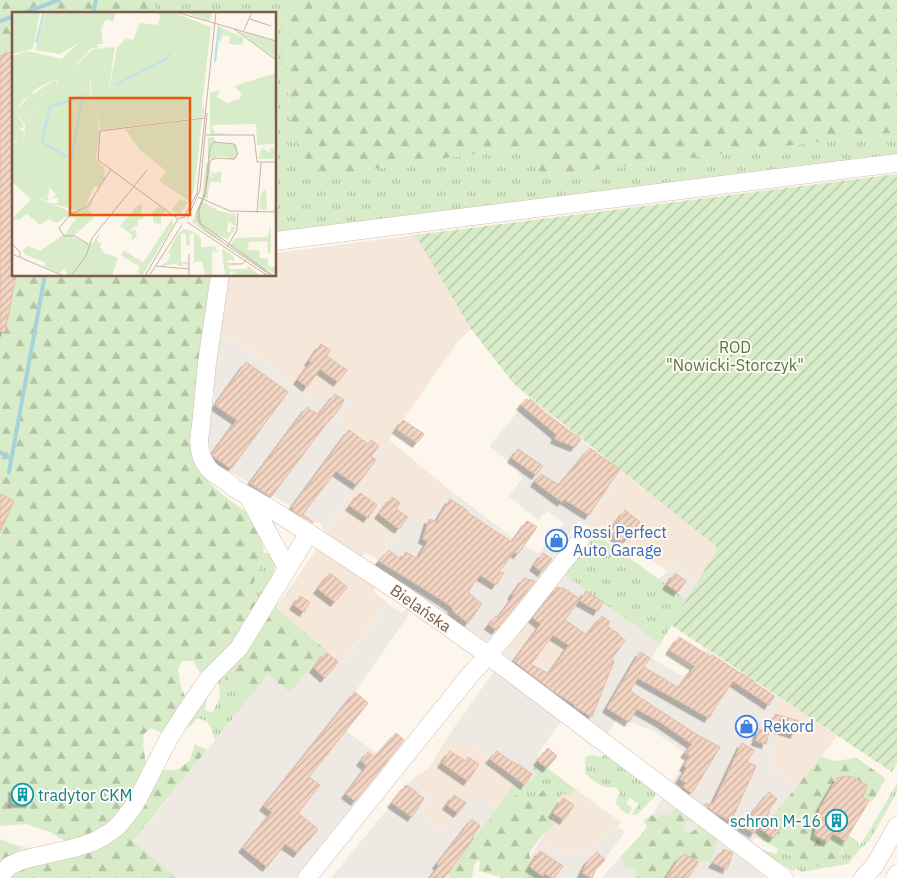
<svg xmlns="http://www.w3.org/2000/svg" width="897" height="878" font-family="'IBM Plex Sans',sans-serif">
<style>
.residential{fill:#f5e8da}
.industrial{fill:#efe9e4}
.grass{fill:url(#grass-tufts)}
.forest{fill:url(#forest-firs)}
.garden{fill:url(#garden-furrows)}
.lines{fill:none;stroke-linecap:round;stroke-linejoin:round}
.stream{stroke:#a5d3da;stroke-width:4}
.building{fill:url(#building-hatch);stroke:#e6bba3;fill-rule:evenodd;filter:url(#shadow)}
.minor-casing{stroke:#d1beb0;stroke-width:19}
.minor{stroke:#fff;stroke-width:18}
.labels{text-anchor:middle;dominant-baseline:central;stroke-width:4;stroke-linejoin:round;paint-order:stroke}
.park-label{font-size:16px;fill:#537a41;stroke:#fffaf3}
.shop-label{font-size:16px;fill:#366cbe;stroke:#fffaf3;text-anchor:start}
.street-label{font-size:16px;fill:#7a5c4d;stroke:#fffaf3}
.culture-label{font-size:16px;fill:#0d838f;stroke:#fffaf3;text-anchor:start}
.inset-river{fill:none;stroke:#bfe3e8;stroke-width:2.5}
.inset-road{fill:none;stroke:#c5b3a7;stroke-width:1}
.view{fill:#e8590c;fill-opacity:0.15;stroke:#e8590c;stroke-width:2.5}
.inset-edge{fill:none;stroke:#7a5c4d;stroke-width:2.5}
</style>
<defs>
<pattern id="grass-tufts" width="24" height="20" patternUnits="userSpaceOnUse" patternTransform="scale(1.25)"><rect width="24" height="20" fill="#d8ecc9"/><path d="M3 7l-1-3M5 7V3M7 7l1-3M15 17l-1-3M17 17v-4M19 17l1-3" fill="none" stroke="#b4c2a5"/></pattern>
<pattern id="forest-firs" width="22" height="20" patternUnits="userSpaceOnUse" patternTransform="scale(1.25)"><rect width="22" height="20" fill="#d8ecc9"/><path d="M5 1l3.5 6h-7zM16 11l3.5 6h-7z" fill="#b4c2a5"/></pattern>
<pattern id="garden-furrows" width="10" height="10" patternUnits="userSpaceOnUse" patternTransform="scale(1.25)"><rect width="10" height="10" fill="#d8ecc9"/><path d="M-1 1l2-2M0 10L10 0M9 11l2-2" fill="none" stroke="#b4c2a5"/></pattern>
<pattern id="building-hatch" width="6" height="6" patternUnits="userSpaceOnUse" patternTransform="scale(1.25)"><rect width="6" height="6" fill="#f3d5c3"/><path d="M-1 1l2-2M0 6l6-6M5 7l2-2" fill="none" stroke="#cab0a1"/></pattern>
<filter id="shadow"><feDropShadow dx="-4.5" dy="4.5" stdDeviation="0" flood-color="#0004"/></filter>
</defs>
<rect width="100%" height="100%" fill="#fdf6ec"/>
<path class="residential" d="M415,235l56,94 -13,12 -69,99 61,50 -28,37 -23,2 -21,31 -13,-7 -3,4 -37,-24 20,-31 48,-58 -14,2 -16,-5 -26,-21 13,-19 -36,1 -60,-49 -34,-20 9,-58h46v-22z
M623,472l96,76 -22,34 -24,-18 -5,7 -46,-30 -20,-15 -6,8 -9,-8z
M320,544l54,37 1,12 13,10 -47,60 -65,-55z
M535,614l46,28 -19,34 -37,-16 -18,-12 19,-25z
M777,696l60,40 -40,50 -26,-18z
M444,742h22l45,33v6l3,2 -14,20 -8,3 -17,-14 -30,40 -23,-19 7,-15 -17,-19 18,-12z
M575,789l46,33 -4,5 -3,-2 -22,24 -31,3 -20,-13 15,-24v-12l7,-11 7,5z"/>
<path class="industrial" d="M220,333l34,20 60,49 17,-12 19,11 -13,19 26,20h8l8,6 15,-2 -49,58 -20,31 -5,-10 -7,-1 -21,-15 -85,-48 -3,-25 11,-29 -2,-23z
M531,396l38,34 54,42 -36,54 -8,-5 -88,124 -116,-80 33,-48 14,10 28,-37 63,48 25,16 26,-31 -17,-12 -9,9 -30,-24 15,-18 -5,-3 3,-4 -32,-25z
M674,565l23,17 -10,19 -28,-22z
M565,575l95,69 -8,14 32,19 21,-28 72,47 -6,72 26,18 -12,16 -35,42 -79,-60 18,-28 -35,-25 -25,-9 -13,-2 -9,15 -106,-77 6,-10 18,12 37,16 19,-34 -46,-28z
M388,603l13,10 9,-6 3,2 -58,83 13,11 -22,28 43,31 -90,116h-299v-37l93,22 40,-21 135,-167 22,18 36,-43 16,13z
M494,671l67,51 -23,31v8l-5,8 4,3 -14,18 -12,-9v-6l-45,-33h-22z
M412,779l17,19 -7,15 23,19 30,-41 17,15 8,-3 -49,75h-120z
M664,796l38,26 -9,14 -44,-17z
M614,825l11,6 -20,29 -11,12 -3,6h-55l-8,-17 13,-22 20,13 31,-3z
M719,834l47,44h-110z
M620,857l7,10 12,4 -3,7h-34z"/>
<path class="grass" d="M154,0h132l3,113 44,62 200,-30 7,32 357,-45v25l-622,78v-221h-119z
M596,534l71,51 20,16 -27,43 -95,-69z
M264,553h5l5,4c3,15 -5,29 -10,42l-15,-3z
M218,676l37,15 -40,49 -3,-11 -6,-8 -9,-3 -6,8 -7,2 19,-29 4,-2 -2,13 7,3 8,-15z
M605,753l50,39v4l-17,18 -7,1 8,-11 -9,-6 -4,5 6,5 -3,6h-2l-6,-4 -5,-7 1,-5 3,-5 -4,-6c-12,3 -22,-6 -31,-13v-17l5,-2 12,2z
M538,761l37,28 -5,8 -7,-4 -7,10 3,2 -3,9 -2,5 -5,-10 -10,-16 -3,5 -7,2 -10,-5 -11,3v10l-25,19 31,-44 9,6 14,-17 -4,-3z
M897,783v9l-27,48 -11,10 -11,14 -47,8 -5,-4 -3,3 -31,-19 1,-2 13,4 2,-5 29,15 33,-7 3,-6v-7l5,-9 9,6 2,6 13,-21z"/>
<path class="forest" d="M0,0h154l2,14h-142v261h201l-15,195c13,22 38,35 58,50l6,33 -15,43 15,3 -28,45 -33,30 -6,-5 -3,-8h-12l-4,8 3,18 5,12 -23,34 -12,-5 -7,6 -1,9 4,30 -30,48 -48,23 -19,-12 -24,-8 -26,2z
M286,0h611v132l-358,45 -6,-32 -199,30 -32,-11 -13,-51z
M282,590l-6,18 50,42 -36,43 -22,-18 -13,16 -37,-15z
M195,744l12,6 -74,91 44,37h-177v-39l20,8 -1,8 95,-19 29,-27 18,-39h16l13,-10z
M821,756l13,5 23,-3 28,20 -7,15 -6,8h-3l-24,40c-2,3 -5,16 -4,19l-17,7 -17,-3 -51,-27z
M547,789l4,2 4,6 -6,12 5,16 -11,9 -14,19 4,18 10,7h-42l-1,-1 -21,-6 1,-9 -2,-2 -4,5 -2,13h-21l-3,-5 36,-48 24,-17v-10c8,-5 14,-2 22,2 6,-3 10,-8 17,-11z
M680,807l12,13 -9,4c0,6 2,8 8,9l8,-7 20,8 -8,29 -8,-3 -5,2 -10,16h-54l2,-8 -9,-3 -7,-10 19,-20 8,-10 -3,-6 1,-2 7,-4 5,4 4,-5 4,1h6v-4z"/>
<path class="garden" d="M897,174v588l-5,10 -221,-147 47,-77 -203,-163 -44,-56 -56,-94z"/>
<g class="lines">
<path class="stream" d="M20,14l39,-14
M93,14l3,-14
M0,21l14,-5
M0,452l11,7
M9,472l36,-197"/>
</g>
<path class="building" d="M14,51v224h2l-11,57 -5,-1v-275z
M321,344l9,6 -3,6 20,14 -9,12 -18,-13 -13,18 -9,-7 13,-18 -2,-1z
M246,362l42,30 -57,77 -18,-13 -1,-2 25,-34 -22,-15z
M335,394l9,6 -3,5v1l-8,11 -1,-1 -61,81 -21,-14 57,-76 11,8z
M526,399l3,2 1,-2 16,15 35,25 -6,8 -20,-8 2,-4 -36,-30z
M403,420l21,14 -7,9 -20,-14z
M349,430l19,14 3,-4 8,6 -8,10 5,4 -19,25 -21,-14 -33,43 10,8v1l-21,-13 1,-2 -1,-1z
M590,448l9,7 21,14 -4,6 -27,40 -25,-16 -2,3 -27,-20 6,-8 18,11z
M518,449l25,17 -7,9 -24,-17z
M360,493l17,12 -9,13 -18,-12z
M0,494l14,7 -14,31z
M392,497l8,6 -4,6 12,8 -9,12 -20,-15z
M450,499l18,12 -1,1 13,9 32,21 15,-21 10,6 -19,27 -4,-2 -15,20 5,1 -8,12 -16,-10 -6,8 -6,9 14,12 -14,19 -16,-13 1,-2 -11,-8 -63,-39 10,-11 12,10 5,-8 12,7 10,-18 -5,-2 6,-20 7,3z
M625,510l15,12 -13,17 -2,-2 -3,4 -13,-9z
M543,553l9,6 -10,13 -8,-6z
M330,573l17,14 -12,15 -17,-13z
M675,573l11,8 -8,11 -11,-7z
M524,578l11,3 -39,49 -7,-5 7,-9 2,1 8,-10 8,-11 -2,-1z
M557,587l8,2 15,10 -15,21 22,15 15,-19 8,6 -3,4 12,8 -1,1 7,5 -14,20 3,1 -22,56 -18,-11 1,-1 -22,-14 -39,-30 27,-37 -8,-6zM553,635l16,10 -20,29 -18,-10z
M586,591l17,11 -5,9 -18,-10z
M300,596l10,6 -6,10 -10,-7z
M679,637l32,20 1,-2 28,18h1l13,8 -1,1 21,14 -5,9 -36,-24 -17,25 -7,12 -71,-40 -8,13 66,43 24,13 -28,46 -9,-6 3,-4 -6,-4 7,-11 -3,-2 6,-10 -5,-3 7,-9 -32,-22 -23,-13 -8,13 -22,-14 33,-56 10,6 -6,9 35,21 16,-22 -25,-16z
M326,652l12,10 -13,16 -11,-10z
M355,692l13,11 -59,74 11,8 -22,28 20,16 -9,11h-2l-9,13 -13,-9 -18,23 -24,-19 29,-36 -8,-6z
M775,714l24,7 -4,13 -24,-8z
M759,729l10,3 -3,12 -10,-3z
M396,733l8,7 -49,61 -9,-7 21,-28 -6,-5 7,-9 7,5z
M742,743l12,7 -7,12 9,4 -25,55 -17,-9 -10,-8h9z
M548,748l9,8 -10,12 -9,-7z
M450,751l15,10 3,-4 11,7 -11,17 -26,-18z
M497,751l15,11h1l5,3v-1l14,10 -7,11 -35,-26z
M846,776l6,1 15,8 -4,12 6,4 -24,40 -12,-8 -5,9 -13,-7 5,-27 17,-30z
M406,785l11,7 -1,1 8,5 -12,19 -20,-14z
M30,787l1,16h-18v-15z
M769,792l8,7 -9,12 2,1 -4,5 15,11 -8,10 -15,-11 -4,6 -12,-7z
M454,795l12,8 -8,10 -11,-8z
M563,798l11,7 -10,15 -11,-7z
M472,819l8,7 -8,11 2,1 -26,35 -5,5h-13l9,-12 -2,-2z
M724,849l9,4 -6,16 -14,-6z
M540,851l23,15 -9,12h-2l-8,-5 -1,3 -13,-9z
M597,852l8,8 -9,9 -4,9 -10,-5 6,-12z
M685,854l13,8 -10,16h-22l14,-21z"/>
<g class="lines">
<defs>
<path id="minor" d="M275,241l622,-78
M220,275l-13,88 -6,62 -2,16 1,9 2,8 6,10 5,5 10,6 11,9 40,23 41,26 90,59 84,60 295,222
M248,496l39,72
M0,876l9,-10 13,-6 52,-12 19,-6 13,-7 11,-8 14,-17 8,-13 30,-59 16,-25 25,-36 29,-29 70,-115
M307,878l163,-203c40,-42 74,-89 110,-134
M863,878l12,-13 22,-39
M895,878l2,-4"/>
</defs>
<use href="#minor" class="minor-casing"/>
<use href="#minor" class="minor"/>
</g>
<defs>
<symbol id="shop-ring" viewBox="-11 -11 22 22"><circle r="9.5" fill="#fffaf3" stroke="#3f7fe0" stroke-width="1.5"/><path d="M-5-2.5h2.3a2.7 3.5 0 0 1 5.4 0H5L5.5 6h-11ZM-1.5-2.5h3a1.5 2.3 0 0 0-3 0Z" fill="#3f7fe0"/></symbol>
<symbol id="building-ring" viewBox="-11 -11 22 22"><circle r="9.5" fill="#fffaf3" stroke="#0f9aa8" stroke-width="1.5"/><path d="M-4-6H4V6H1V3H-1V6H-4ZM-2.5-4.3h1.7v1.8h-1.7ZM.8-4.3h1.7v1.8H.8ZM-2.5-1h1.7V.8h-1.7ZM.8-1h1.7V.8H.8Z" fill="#0f9aa8"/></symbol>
</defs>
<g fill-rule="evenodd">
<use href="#shop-ring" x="544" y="528" width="25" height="25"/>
<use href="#shop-ring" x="734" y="714" width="25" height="25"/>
<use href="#building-ring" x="10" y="782" width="25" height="25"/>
<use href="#building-ring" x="824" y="808" width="25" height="25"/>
</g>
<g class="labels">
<g class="park-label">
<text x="735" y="347">ROD<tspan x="735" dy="18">"Nowicki-Storczyk"</tspan></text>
</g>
<g class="shop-label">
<text x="573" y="532">Rossi Perfect<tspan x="573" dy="18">Auto Garage</tspan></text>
<text x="763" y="726">Rekord</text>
</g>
<g class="street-label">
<text transform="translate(421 608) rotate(35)">Bielańska</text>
</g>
<g class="culture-label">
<text x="38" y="795">tradytor CKM</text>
<text x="821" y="821" text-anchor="end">schron M-16</text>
</g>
</g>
<g transform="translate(12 12)">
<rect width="264" height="264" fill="#fdf6ec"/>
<path d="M0,0h28l-7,37 -21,5zM34,0h61l-1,5 2,-5h8l-3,10 -7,-3 -5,11 2,14h-6l2,3 -7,1 -28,28 4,7 -17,11 -3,-4 9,-7 -1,-4 -19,9 9,-7 -25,21 -2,6 9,-11 3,2 8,-6 4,5 -13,13h-3l2,-5 -6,4 1,6 8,2 -3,7 3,5 -3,2v-3l-5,9 1,-13 -7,-11 6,13 -4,2 4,3 -1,11 -8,4 -2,-3 5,-5 -6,-1v-82l16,-5 34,8 17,-16 -19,11 -25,-4zM101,48l-5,34 33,23 1,4 59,-7 3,-10v13l-104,13 -3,-20 -6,-3v-29zM264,61l-2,71 -17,1 -1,-21 -44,1 3,8 18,1 -23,1v-42l10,-3 -3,7 10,6 12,-4 3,-5 -8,-8zM201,125l4,6 20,1v14l-6,3v-3l-15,-2 -1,4 -7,-1v-21zM250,136l8,5v-5h4v11h-16zM198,150v15l5,1 -4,-3 1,-6 1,5 8,-3v11h-11l-3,18 -5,-4 4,-33zM254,176l1,22h6l3,-6v7l-17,-2 2,-15zM189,189l18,10 10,2 1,4 1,-4 4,1 -3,3 4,-2v11l-8,-4 -1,10h4v-5h5l-8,12 -13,-5 9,8 -13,-6 -19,-14zM259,214v27h-3l-1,-12 -18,1 -2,8h12l1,8 8,1v7l7,1 1,8 -17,-11 8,6 -1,3 -36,-27 5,-8 32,-1zM171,217l9,2 8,5 -3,1 4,1v9l19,-1 -5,1 3,5 -6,-1v25h-7l-3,-15 -11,2 3,-1v-29l-5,2 1,10h-4v-11l-5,-1v29h7v6l-2,-4h-4l2,3 -10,-3 -14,2 7,-4 4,-8 -3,-1 -5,8 15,-27zM89,218l-4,11 4,2 -1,4 4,6 -16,23h-22l-5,-3 7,3 -4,-8 -4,5 -3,-1 24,-32 11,4zM210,236l12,9 -1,6h7l-7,1 -1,-4h-4l1,9h18l1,-3 13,10h-31l3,-3 3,2 -4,-5 -3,6h-4z" fill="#d8ecc9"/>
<path d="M145,0h16l38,15 -10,87 -59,7 -1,-4 -31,3 -2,-26 9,-46 9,-10 7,2 7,-17 17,2 4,-8zM171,0h30l-4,9zM208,15l24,11 -2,7 -13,-1 1,-8 -8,-1 -1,6h-3zM225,18l39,12v17zM103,35l-2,13 -23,21 1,26 6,2 2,23 -3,27 8,8 1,11 -7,10 -4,-2 -9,22 -6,3 -29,-8h8v-5h-5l3,-4 -7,-7 -1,14 -14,-4 38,15 13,-2 11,-13 -8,13 7,7 -23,20 -8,1 -18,25 -22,-9 -1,-4 5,-4 12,5 26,-18 10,-15 -11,-1 -8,6 -8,-4 -9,6 -13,-11 -8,6 -4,-1 -3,5v-5l19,-20 -19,-17v-46l1,3 7,-3 -7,8 4,3 1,-5h8l-3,-3 3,-9h6l-5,-5h3l1,-9 -9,4 2,-9 -3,-1 9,-7 3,3 -6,5h3l7,-6v-6l6,-1 -4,-5 -11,8v-7h5l23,-15v7l-8,4 3,4 7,-9v4l4,-3 -2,-2 7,-1 -5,-3 2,-4 29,-27zM168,187l8,3 -8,12 -9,-4zM131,192l-2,8 4,6 -7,2v5l-7,4v3l4,-3 2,7 -6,5 1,-6 -12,-9 18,-21zM145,195l9,2 -5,8v8l-8,-3v-10zM160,207l1,7 -25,40 -5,-3z" fill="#d8ecc9"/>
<path d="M190,107l-8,73 -5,9 -30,-20 7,-10 -27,-22 -14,-20zM60,225l9,3 -24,32 -13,-6 20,-28zM112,238l24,16 -6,10 -5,-4 3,-5 -19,-12zM92,241l14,5 -6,18h-24z" fill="#d8ecc9"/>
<path class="inset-river" d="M24,31l8,-31M203,50l4,-36M103,73l51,-26 3,-6M59,147l-29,-17 8,-35 33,-11M59,149l12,-67"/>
<path class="inset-road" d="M164,0l100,29M238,7l21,7M222,17l42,31M232,18l8,-18M194,123h48l3,27h19M186,185l32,14 46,1M245,201l4,-50M172,205l13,-24 19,-181M166,207l-80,-59 2,-29 105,-13M175,207l13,-29 7,-77M175,210l81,54M0,232l8,8v5M76,232l-13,-8h-11l-5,-8 12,-14 16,-7 24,-38M215,235l10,-17 1,-17M0,242l52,22M217,252h13l4,-4M144,254l33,3M59,264l15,-20 6,-18 55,-68M133,264l33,-57 7,-2M137,264l33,-51M177,264v-22M260,264l-66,-45 -8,-10 -1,-9 8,-19 5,-46 4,-5 20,2 4,10 -4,5 -19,-1 -5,3 -5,34 -6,15 1,13 74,53"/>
<path class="view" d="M58,86h120v117h-120z"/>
<rect width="264" height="264" class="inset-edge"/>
</g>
</svg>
